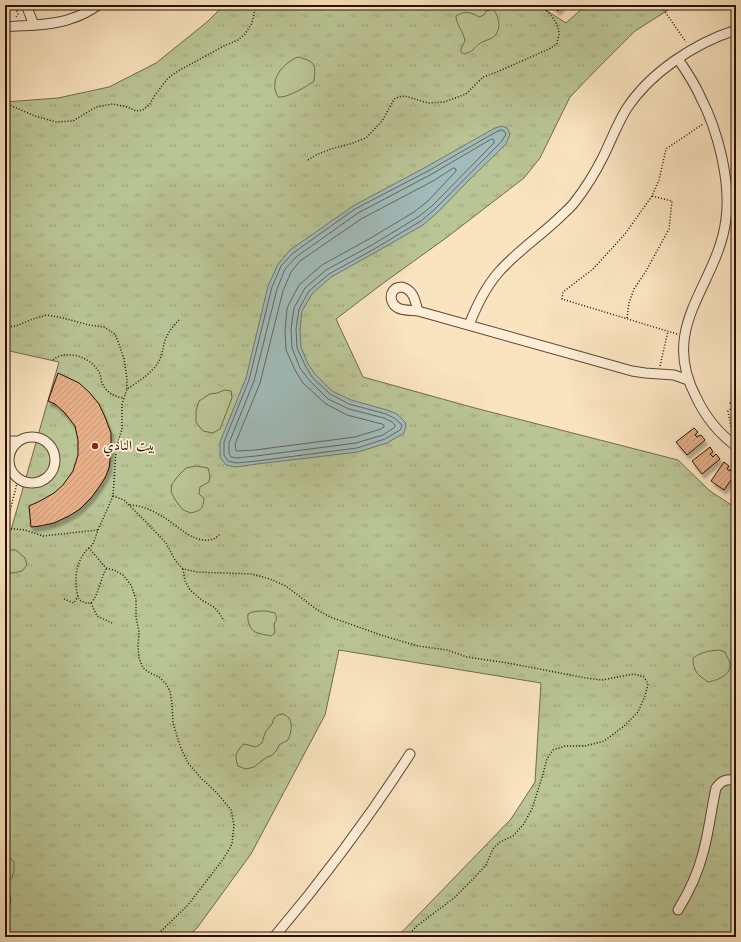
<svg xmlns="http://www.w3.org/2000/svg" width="741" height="942" font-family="'Old Standard TT',Amiri,serif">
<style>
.grass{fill:url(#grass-tufts);stroke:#726a4b}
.pitch{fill:#bac596;stroke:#726a4b}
.water{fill:#a1bcbb;stroke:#717770}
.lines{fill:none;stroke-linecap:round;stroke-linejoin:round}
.shore{stroke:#66665e;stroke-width:1}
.building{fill:url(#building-hatch);stroke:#2a1000;filter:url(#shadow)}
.minor-casing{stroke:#5e4530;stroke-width:11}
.path{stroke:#2a1000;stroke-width:1.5;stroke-dasharray:1 2;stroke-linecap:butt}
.minor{stroke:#fcedd6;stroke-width:9}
.poi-dot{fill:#8f2418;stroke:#fcedd6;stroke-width:1.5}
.labels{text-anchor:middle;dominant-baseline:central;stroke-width:3.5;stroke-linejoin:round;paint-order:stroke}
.poi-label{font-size:14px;fill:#2a1000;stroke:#fcedd6;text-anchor:start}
</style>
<defs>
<pattern id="grass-tufts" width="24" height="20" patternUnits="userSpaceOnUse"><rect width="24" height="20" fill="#bac596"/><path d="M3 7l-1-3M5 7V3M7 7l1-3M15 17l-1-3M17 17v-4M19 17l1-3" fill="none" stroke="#a0a880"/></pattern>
<pattern id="building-hatch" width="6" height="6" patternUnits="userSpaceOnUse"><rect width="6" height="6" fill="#e7af88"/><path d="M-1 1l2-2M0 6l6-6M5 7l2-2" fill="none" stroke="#c69674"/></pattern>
<filter id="shadow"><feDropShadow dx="2.5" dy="4.5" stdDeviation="1" flood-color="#0004"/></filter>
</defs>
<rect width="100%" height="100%" fill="#fae4c0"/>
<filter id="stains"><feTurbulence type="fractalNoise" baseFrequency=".005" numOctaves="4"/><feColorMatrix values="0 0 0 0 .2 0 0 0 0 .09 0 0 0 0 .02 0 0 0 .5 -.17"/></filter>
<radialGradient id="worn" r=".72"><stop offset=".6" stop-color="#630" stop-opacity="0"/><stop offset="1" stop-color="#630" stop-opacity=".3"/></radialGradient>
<path class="grass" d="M224,5h314l28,18 20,-18h90l-41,26 -38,38 -27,28 -30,61 -16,20 -78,60 -64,46 -46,35 27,58 112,31 203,52 32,31 26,17v429h-339l114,-118 24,-37 6,-99 -202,-33 -14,65 -74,139 -54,74 -11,9h-181v-407h6l48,-168 -54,-12v-248l53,-4 51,-11 47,-24 51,-41z"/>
<path class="pitch" d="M493,9c7,9 9,22 -1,29 -4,2 -8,3 -12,5 -6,5 -7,9 -16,11l-3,-2v-3l4,-8c-1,-9 -9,-16 -9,-25 4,-3 12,-5 17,-2 3,1 4,2 6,3l5,-2 2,-4z
M298,57c17,4 18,8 16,24 -6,5 -26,16 -33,16 -1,0 -2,0 -3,0 -10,-17 5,-34 20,-40z
M225,390l6,1 1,7 -12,31 -7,4 -10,-2 -7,-9v-11l3,-10 11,-7 7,-1z
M196,466l12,2 2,8 -1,6 -9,5 -1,7 5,4c-1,11 -2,12 -13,15l-8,-3 -7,-9 -5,-9 1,-8 6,-8 8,-8z
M5,550h11l9,8 2,7 -5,6 -9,2h-8z
M259,611h7l9,2c2,4 2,8 -1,11l1,9 -4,3c-4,-1 -12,-2 -16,-4 -6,-4 -8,-12 -7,-18l4,-2z
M719,650l6,2c1,3 3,6 4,8 5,14 -10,20 -21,22 -10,-7 -15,-10 -15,-24 9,-6 15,-7 26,-8z
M283,714c2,1 4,2 6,4 4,6 2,18 -2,23l-3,1 -5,3 -2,5 -6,6 -4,1 -13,10 -8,2 -8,-3c-4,-10 -2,-15 6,-22l12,3 6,-4 2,-7 2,-5 6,-7 2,-6 4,-3z
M5,858h5l4,4v9l-2,7 -4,3 -2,5 2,6 3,6 -1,7 -5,5z"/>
<path class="water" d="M502,126l5,2 3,6 -4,10 -39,38 -29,30 -15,13 -47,27 -45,25 -19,17 -10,17 -2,19 1,17 7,17 7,10 17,17 19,9 36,10 10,4 8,8 1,4 -2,7 -17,10 -29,9 -101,12 -22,3 -9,-2 -6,-8v-15l26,-64 22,-92 10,-22 12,-14 63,-44 73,-39 69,-39z"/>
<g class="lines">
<path class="shore" d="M502,130l2,1 2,3 -4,7 -67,68 -14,12 -47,28 -45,25 -20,17 -10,18 -3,20 1,19 8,17 7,12 18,17 19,10 37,10 8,4 7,6 1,2 -2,4 -15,9 -28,9 -100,13 -21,2 -8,-2 -4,-6v-13l25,-62 23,-93 9,-21 12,-13 62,-44 73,-38 68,-39z
M492,139l2,1v3l-62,63 -14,11 -46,28 -46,25 -21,18 -11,20 -3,21 1,19 8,20 9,12 19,19 21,10 35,9 8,4 3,3v2l-12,8 -27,8 -100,13 -20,2 -5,-1 -2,-4v-10l25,-62 23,-92 8,-20 11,-12 62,-44 72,-38z
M454,168l2,1v2l-28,30 -14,11 -45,27 -47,26 -23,20 -10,19 -2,5 -2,21 1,20 9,20 8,13 23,21 21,11 35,9 2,1v2l-3,2 -26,8 -100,13 -19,1 -1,-7 25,-61 23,-92 8,-19 9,-11 61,-42 72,-38z"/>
</g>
<path class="building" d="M551,5h12l-5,6z
M58,373l21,10 10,9 10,12 6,13 6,16v19l-2,16 -4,10 -6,9 -8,11 -11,11 -11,7 -15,7 -14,3 -9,1 -2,-21 11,-5 14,-8 9,-8 10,-14 5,-16v-15l-3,-14 -10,-13 -10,-9 -7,-3z
M694,428l4,4 -3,3 2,2 4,-2 4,5 -18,15 -11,-13z
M710,447l3,5 -3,2 3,3 3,-3 4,5 -18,15 -10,-13z
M724,462l5,4 -2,3 3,2 2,-4 4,3v3l-12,17 -13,-9z
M736,487v11l-5,-4z"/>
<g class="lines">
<defs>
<path id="minor" d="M26,5l8,20
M5,27c21,-2 45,-1 65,-8 10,-3 20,-8 28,-14
M678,59c9,13 17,25 23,39 17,33 30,84 25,121 -8,66 -68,106 -30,178 9,19 22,36 40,49
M402,287c12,3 13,14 16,24 -6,-1 -14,0 -20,-3 -6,-3 -9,-11 -5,-17 2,-3 6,-4 9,-4z
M418,311l214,60 13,2 29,2 14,5
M469,325c7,-18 16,-37 29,-52 18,-21 41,-36 61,-55 5,-5 11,-10 15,-15 11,-14 21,-30 29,-46 8,-16 14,-33 24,-49 24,-36 68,-65 109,-78
M9 460a23 23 0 1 1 46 0a23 23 0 1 1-46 0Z
M5,441h14
M678,910c11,-18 20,-37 25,-57 6,-21 8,-43 13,-65 6,-8 10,-9 20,-8
M274,937c50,-59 94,-118 136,-183"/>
</defs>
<use href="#minor" class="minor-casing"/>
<path class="path" d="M15,5l3,9 -2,3
M662,5l-1,1 25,36
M5,103l30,13 21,6 17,-1 23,-14 17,-3 14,3 9,4 7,-1 7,-6 5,-9 13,-17 10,-7 46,-25 14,-6 7,-6 7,-11 3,-14 3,-4
M308,160l8,-5 15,-6 19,-5 16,-6 16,-17 13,-23 10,-2 23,7 16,-1 22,-8 17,-17 14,-5 52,-23 8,-5c0,-3 2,-7 2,-10 0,-12 -11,-23 -20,-29
M627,318l2,-15 5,-14 12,-18 23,-42 3,-28 -20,-5
M179,320c-5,5 -10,11 -13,18 -3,7 -3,14 -6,21 -6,13 -22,23 -33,30l-5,15v25l-6,20 -3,47 11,4 23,23 19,20 9,17 8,9 14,3 55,2 18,5 16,7 30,23 14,8 57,20 31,9 29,4 20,7 41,6 78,15 16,2 32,-6 10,3 4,7 -3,12 -7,16 -15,15 -19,14 -19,5h-20l-12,4 -6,9 -4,15 -11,35 -9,16 -10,11 -13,6 -7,7 -7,16 -12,13 -20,20 -36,27 -12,12
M5,327l11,-1 17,-7 14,-4 16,3 26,7 15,2 11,7 5,13 4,12 3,20v10
M677,334l-115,-35 1,-7 30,-23 32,-35 27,-38 7,-16 7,-31 37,-25
M53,360c6,-5 9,-5 17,-5 12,0 25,8 30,19 1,3 1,6 2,9 4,9 12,14 22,15
M660,366l8,-35
M736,400l-6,3 3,4 -5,4 3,16 5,5
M734,402l-1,-8 3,-1
M113,496l-15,34 -5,14 -4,4 17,20 8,2 9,5 8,10 5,14v18l3,15 -1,14 1,12 4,10 7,5 9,4 7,7 4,7 2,13 1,19 7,23 8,17 13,15 16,15 14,17 3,15 -2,19 -8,14 -36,47 -33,32
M130,505c4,0 8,1 12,2 8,2 16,7 23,11 13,8 30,27 48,21 2,0 5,-3 7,-5
M6,527l12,-48
M5,528l20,2 18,6 55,-6
M89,548c-14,12 -16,35 -10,52l7,3h5c8,-9 9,-23 15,-34
M183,569l2,12 5,9 13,11 11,6 6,7 4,7
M64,599l10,4 4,-7
M91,603l6,13 17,8"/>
<use href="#minor" class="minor"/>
</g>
<circle class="poi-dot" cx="95" cy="446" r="4"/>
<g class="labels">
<g class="poi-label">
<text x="103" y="446">بيت النادي</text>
</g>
</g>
<rect width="741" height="942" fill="none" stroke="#fae4c0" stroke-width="20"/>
<rect x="6" y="6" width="729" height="930" fill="none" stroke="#2a1000" stroke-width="2"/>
<rect x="10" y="10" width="721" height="922" fill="none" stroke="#2a1000"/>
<rect width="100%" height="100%" filter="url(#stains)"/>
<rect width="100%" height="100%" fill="url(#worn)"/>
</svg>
